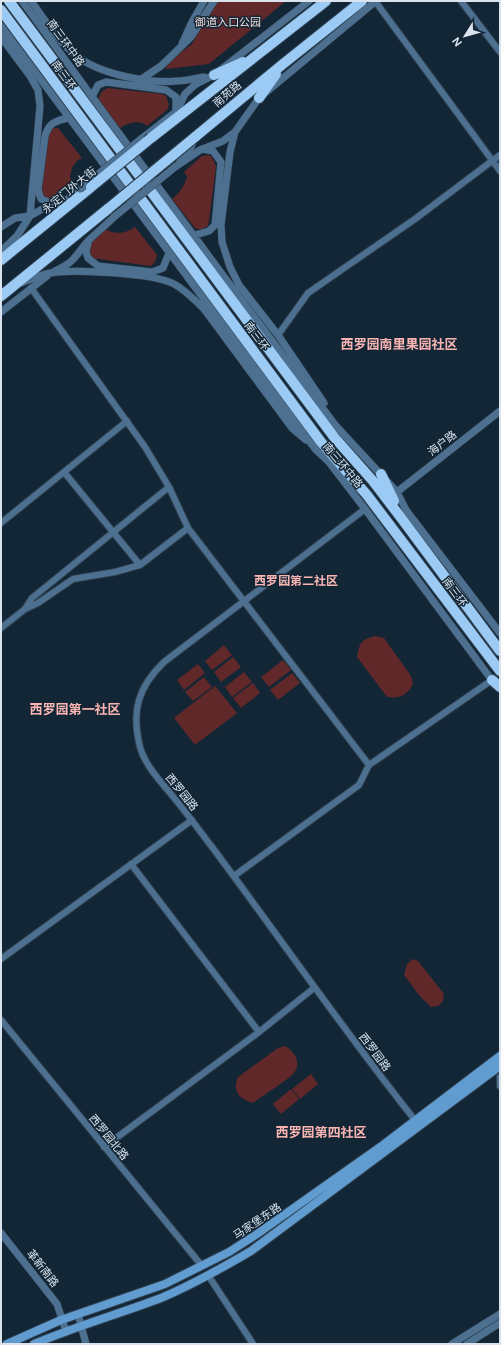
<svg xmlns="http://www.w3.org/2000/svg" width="501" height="1345" font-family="'DM Sans','Noto Sans SC',sans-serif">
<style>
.green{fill:#612829}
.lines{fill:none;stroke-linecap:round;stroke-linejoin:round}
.minor-casing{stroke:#2f4150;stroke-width:8}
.tertiary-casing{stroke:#2f4150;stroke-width:8}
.secondary-casing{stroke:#2f4150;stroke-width:10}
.trunk-casing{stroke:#2f4150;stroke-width:12}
.minor{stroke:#4d7091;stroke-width:6}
.tertiary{stroke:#4d7091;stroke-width:7}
.secondary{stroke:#619cd0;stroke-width:8}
.trunk{stroke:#9bcaf5;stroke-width:10}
.tertiary-bridge-casing{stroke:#2f4150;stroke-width:8;stroke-linecap:butt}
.trunk-bridge-casing{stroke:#2f4150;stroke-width:12;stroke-linecap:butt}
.tertiary-bridge{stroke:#4d7091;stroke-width:7}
.trunk-bridge{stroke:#9bcaf5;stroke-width:10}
.labels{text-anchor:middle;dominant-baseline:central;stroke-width:3;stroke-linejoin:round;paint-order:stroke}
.park-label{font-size:11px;fill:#f1dcdb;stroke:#132636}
.street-label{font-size:11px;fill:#d9e4ef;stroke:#132636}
.neighbourhood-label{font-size:12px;font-weight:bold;fill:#f9b5b2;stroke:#132636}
.quarter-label{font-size:13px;font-weight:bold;fill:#f9b5b2;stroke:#132636}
</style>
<rect width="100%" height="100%" fill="#132636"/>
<path class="green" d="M216,1h70l-77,63 -43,5 1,-6 25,-19z
M108,88l54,6 4,2 3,9 -2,5 -20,16c-7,-7 -20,-3 -27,2l-22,-29 4,-8z
M52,128h6l24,30c-9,4 -10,10 -12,19l3,6 -21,17 -8,-1 -4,-10 6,-55z
M208,155l4,2 4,9 -7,54 -1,6 -7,4 -6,-2 -23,-29c8,-7 12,-12 15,-22l-3,-5 18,-16z
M135,227l22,28 -2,7 -4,4 -60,-8 -5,-15 19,-15c8,8 22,5 30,-1z
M375,636l9,2 27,38 2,8c-6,11 -13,15 -26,13l-30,-40c3,-14 3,-17 18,-21z
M224,645l8,10 -20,15 -7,-9z
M233,657l8,10 -20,15 -7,-10z
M283,660l8,10 -22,17 -8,-10z
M198,664l7,9 -21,17 -7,-10z
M244,672l8,10 -20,15 -7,-10z
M292,673l8,10 -22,17 -8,-10z
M204,677l8,10 -19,14 -8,-9z
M253,683l7,10 -19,15 -8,-10z
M215,686l22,27 -42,32 -21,-27z
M413,959l5,2 26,33 -1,7 -5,5 -7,1 -12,-12 -15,-20 3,-11z
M285,1046c9,5 17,17 9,27 -6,7 -32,23 -41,30 -14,-4 -21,-12 -15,-26l40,-29z
M311,1074l7,10 -18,15 -8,-10z
M291,1089l8,10 -18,15 -8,-10z"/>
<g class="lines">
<defs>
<path id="minor" d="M375,1l125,170
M461,1l39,51
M31,288l114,159 24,40 19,41 181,237
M278,335l30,-42 107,-74 85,-64
M64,472l76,93
M365,509l-201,153c-26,25 -33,49 -24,85 5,19 23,37 35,52 13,16 25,32 37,48 69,92 134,187 206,277
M1,523l126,-102
M25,609l13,-6 35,-24 42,-7 25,-7 48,-37
M1,628l24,-19 7,-11 137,-111
M131,864l128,168
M234,876l125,-91 10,-20 123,-85
M1,959l191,-139
M1,1020l201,246
M500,1077v9
M104,1147l155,-115 55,-44
M208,1275l45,69"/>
<path id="tertiary" d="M22,1l197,269 117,156 61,66 9,18 94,123
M31,1c14,19 28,42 47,56 23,17 70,27 99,24 9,0 18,-3 27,-4
M1,26l315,424 13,12 36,47 129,174
M1,37l29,39 8,14 2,16 -10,110
M182,44l10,-22 12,-21
M140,80l21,-14 30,-29 23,-36
M92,97l6,-12 8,-3 60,8 10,7v13
M141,139l36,-28 8,-17 11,-10 18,-9 95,-74
M180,161l11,-14 4,-9
M175,167l25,-17 23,-9 12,-9
M65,201l-14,2 -10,-4 -3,-9 7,-54c4,-13 10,-15 23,-18
M1,227l14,-9 15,-2
M195,235l14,-4 6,-6 6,-63 -8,-11 -11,-2
M88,243l-2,9 2,6 10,8 54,6 11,-4 6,-15
M1,251l16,-15 13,-20 14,-8 21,-7 15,-12
M55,271c21,-10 19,-14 33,-30 8,-8 18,-16 26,-24
M21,283c10,-4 19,-8 29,-10 24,-4 103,0 124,11 11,6 21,16 30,25l88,119 14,12
M1,312l46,-36
M324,403l-46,-68 -39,-50 -9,-18 -8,-25 -1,-17 9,-73 5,-20 24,-34 117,-97
M397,492l103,-81
M1,1233l56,71 9,27
M78,1314l8,30
M452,1344l48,-30
M467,1344l33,-21"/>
<path id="secondary" d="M7,1344l54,-24 104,-36 64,-32 28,-18 126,-89 117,-89
M34,1344c42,-18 85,-30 127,-46 31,-13 61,-30 90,-47l249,-185"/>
<path id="trunk" d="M9,1l325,436 39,44 29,38 98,132
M1,10l320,432 46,53 133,176
M214,75l29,-13
M259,98l17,-24
M195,137l88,-73 79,-63
M151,138l175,-137
M1,260l90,-73
M1,296l108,-88
M381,474l13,27
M492,680l8,7"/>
</defs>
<use href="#minor" class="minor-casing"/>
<use href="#tertiary" class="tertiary-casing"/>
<use href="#secondary" class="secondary-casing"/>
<use href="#trunk" class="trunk-casing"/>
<use href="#minor" class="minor"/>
<use href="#tertiary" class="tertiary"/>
<use href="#secondary" class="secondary"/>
<use href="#trunk" class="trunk"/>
<defs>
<path id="tertiary-bridge" d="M80,189l61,-50
M114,217l61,-50"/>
<path id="trunk-bridge" d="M91,187l60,-49
M109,208l86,-71"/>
</defs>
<use href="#tertiary-bridge" class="tertiary-bridge-casing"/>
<use href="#trunk-bridge" class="trunk-bridge-casing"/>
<use href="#tertiary-bridge" class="tertiary-bridge"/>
<use href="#trunk-bridge" class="trunk-bridge"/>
</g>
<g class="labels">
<g class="park-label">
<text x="228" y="22">御道入口公园</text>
</g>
<g class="street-label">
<text transform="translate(66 43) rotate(54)">南三环中路</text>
<text transform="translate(64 75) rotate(54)">南三环</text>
<text transform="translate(227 94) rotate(-40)">南苑路</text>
<text transform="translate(69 190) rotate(-39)">永定门外大街</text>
<text transform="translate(257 336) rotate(53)">南三环</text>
<text transform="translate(442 443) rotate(-38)">海户路</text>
<text transform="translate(343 465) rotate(50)">南三环中路</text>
<text transform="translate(455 592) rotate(53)">南三环</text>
<text transform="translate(182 792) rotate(51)">西罗园路</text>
<text transform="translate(375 1052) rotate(53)">西罗园路</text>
<text transform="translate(109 1137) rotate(51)">西罗园北路</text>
<text transform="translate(257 1221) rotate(-34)">马家堡东路</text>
<text transform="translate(43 1268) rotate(52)">革新南路</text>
</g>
<g class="neighbourhood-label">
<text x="296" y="581">西罗园第二社区</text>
</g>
<g class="quarter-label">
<text x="399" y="344">西罗园南里果园社区</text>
<text x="75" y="709">西罗园第一社区</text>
<text x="321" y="1132">西罗园第四社区</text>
</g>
</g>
<rect width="501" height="1345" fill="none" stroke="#d9e4ef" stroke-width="4"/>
<g transform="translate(465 36) rotate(233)" stroke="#132636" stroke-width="3" paint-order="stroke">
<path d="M0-3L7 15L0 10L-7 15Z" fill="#d9e4ef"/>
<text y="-6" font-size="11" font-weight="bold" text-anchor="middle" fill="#d9e4ef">N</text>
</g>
</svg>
